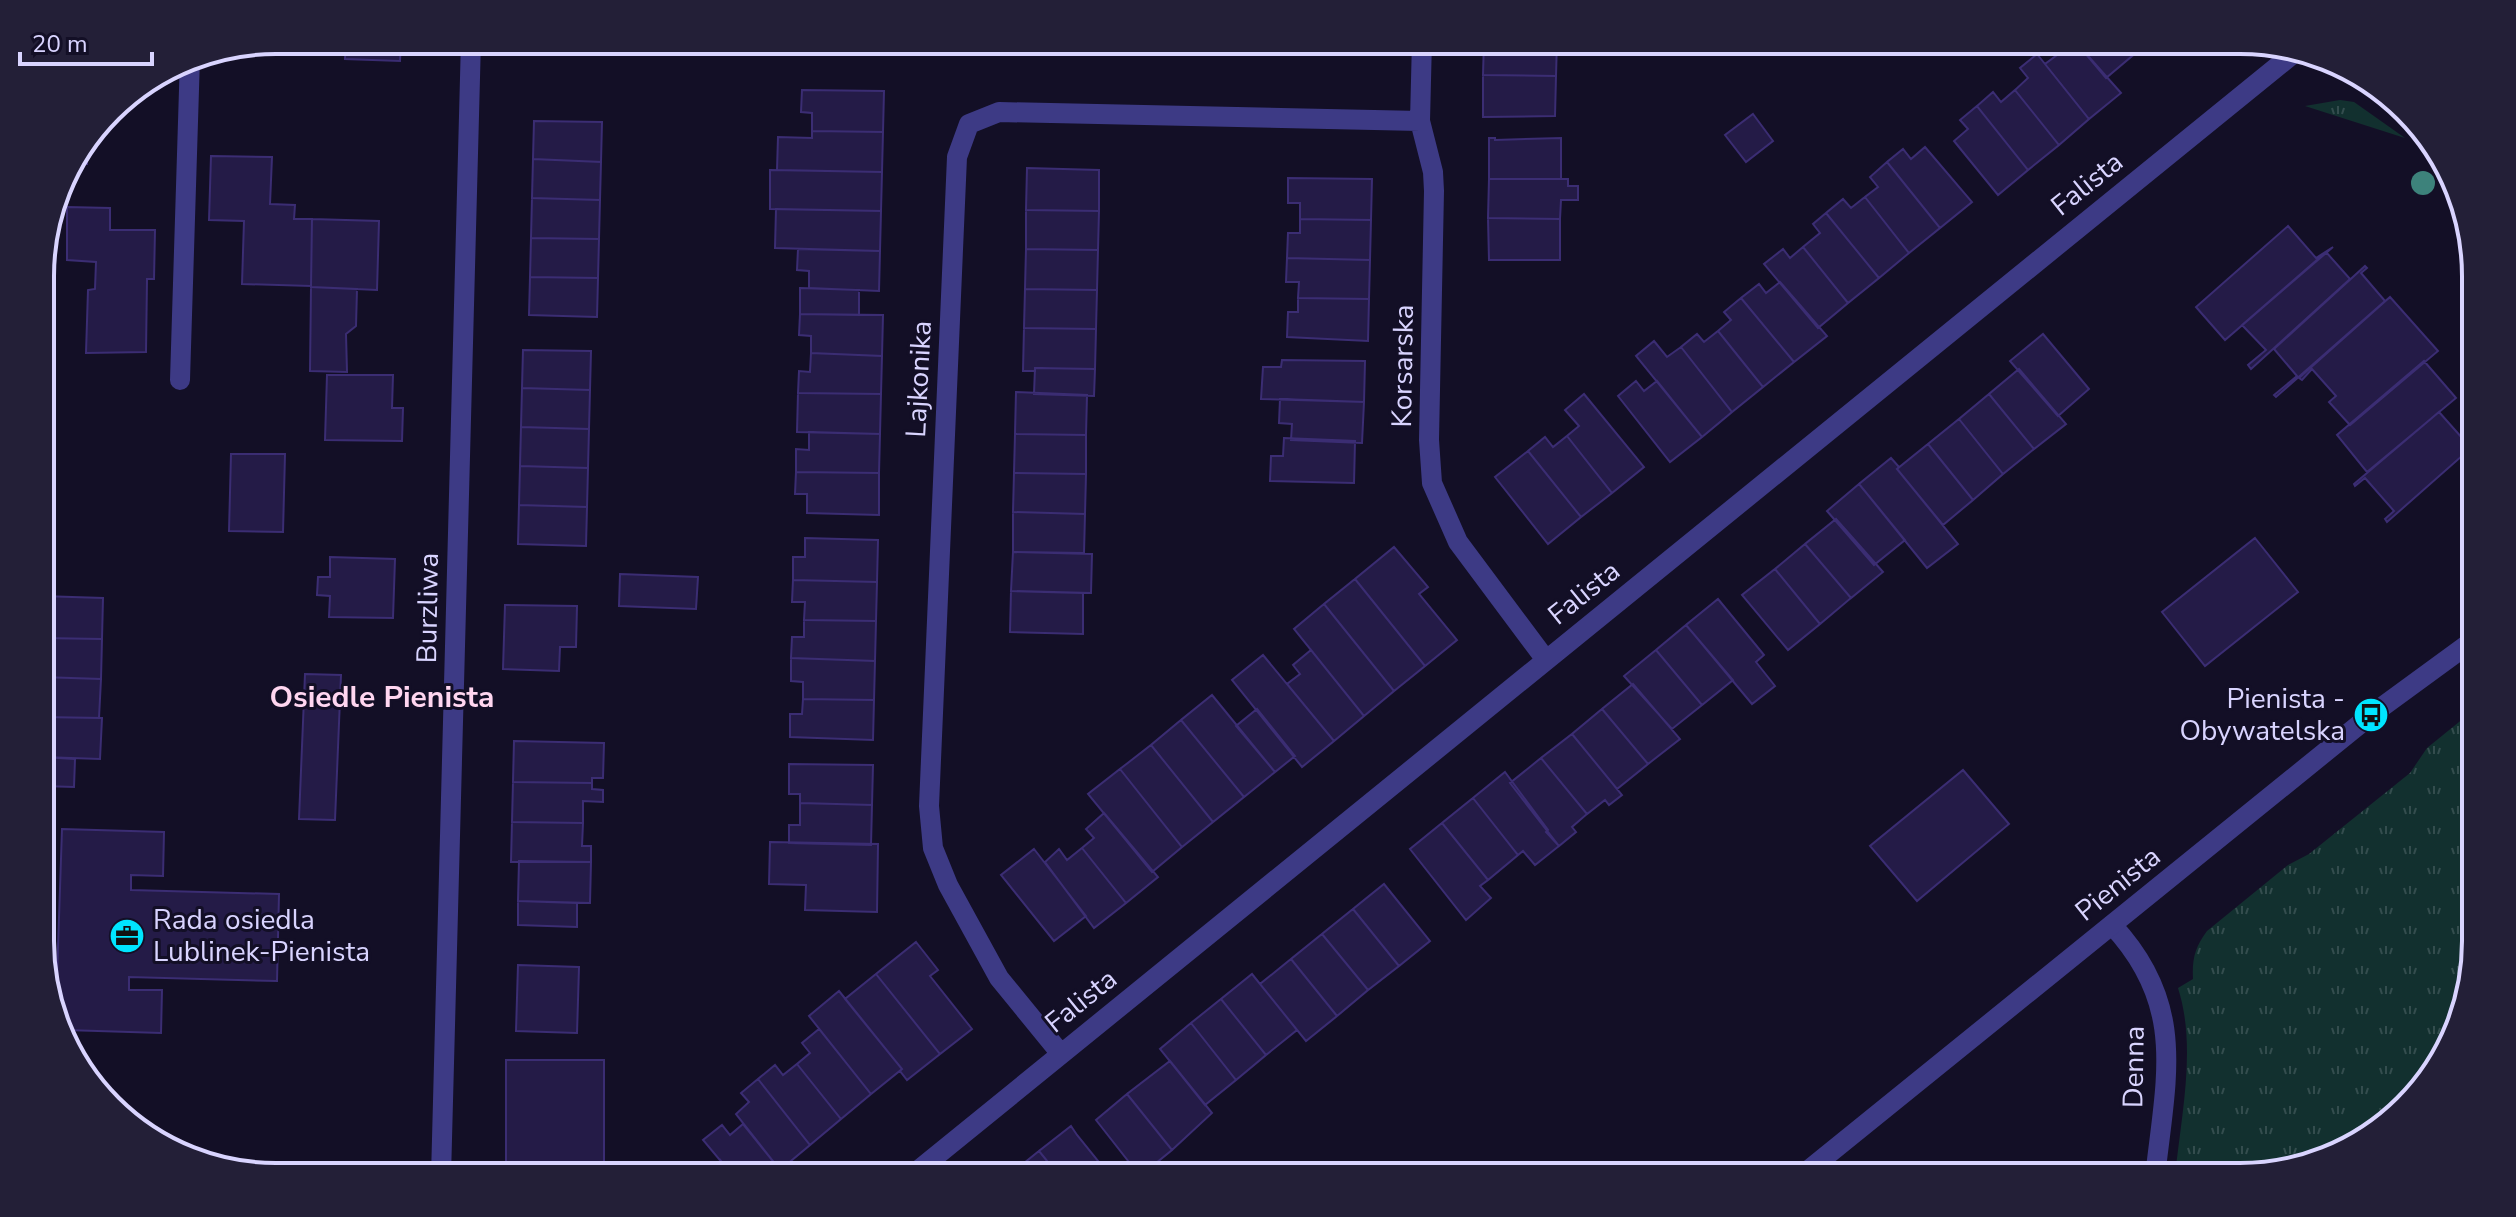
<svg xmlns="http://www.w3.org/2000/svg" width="2516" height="1217" font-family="'Nunito Sans',sans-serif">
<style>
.grass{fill:url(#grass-tufts)}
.building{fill:#241b47;stroke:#3b2d73;stroke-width:2}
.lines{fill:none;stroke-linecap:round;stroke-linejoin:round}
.service{stroke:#3d3a85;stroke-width:20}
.minor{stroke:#3d3a85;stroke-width:20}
.tertiary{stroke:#3d3a85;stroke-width:20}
.tree{fill:#3d827b}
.labels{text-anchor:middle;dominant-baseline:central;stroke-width:6;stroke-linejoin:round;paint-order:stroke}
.street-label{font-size:28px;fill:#d9d4ff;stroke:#130f26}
.poi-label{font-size:28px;fill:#d9d4ff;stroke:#130f26;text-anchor:end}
.neighbourhood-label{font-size:30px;font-weight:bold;fill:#ffd6f0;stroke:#130f26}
.rim{fill:none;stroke:#d9d4ff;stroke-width:4}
</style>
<defs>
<pattern id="grass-tufts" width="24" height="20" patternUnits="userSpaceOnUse" patternTransform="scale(2)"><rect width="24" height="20" fill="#12302f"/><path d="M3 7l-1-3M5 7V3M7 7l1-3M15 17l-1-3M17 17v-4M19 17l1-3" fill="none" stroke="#344d4e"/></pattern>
</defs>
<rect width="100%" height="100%" fill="#130f26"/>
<path class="grass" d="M2340,100l14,2 51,36 -100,-32z
M2475,709l1,233 -24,103 -81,93 -116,39h-80c6,-62 22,-130 3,-189l15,-9c-1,-20 2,-32 14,-48l81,-66 21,-11 101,-81 17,-25z"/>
<path class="building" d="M346,40h55l-1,21 -55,-2z
M1239,40h42v10h-43z
M1484,40h73l-1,36 -73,-1z
M2044,40h30l47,53 -32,26 -44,-55 12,-9z
M2074,40h55l9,11 -32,27z
M2037,54l52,65 -30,26 -44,-55 13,-12 -8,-10z
M1483,75l73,1 -1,40 -72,1z
M802,90l82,1 -1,41 -71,-1v-18l-11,-1z
M2015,90l44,55 -31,25 -51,-64 16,-14 8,10z
M1977,106l51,64 -30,25 -44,-54 14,-12 -8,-9z
M1753,114l20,27 -27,21 -21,-27z
M534,121l68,1 -1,40 -68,-3z
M812,131l71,1 -1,40 -105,-2 1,-33 34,1z
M1489,138h6v2l66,-2v41h-72z
M87,142v22h-17z
M1925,147l47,55 -32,26 -53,-66 16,-13 8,10z
M211,156l61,1 -2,47 25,1 -1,14h18l-1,67 -69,-2 2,-63 -35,-1z
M533,159l68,3 -1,38 -68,-2z
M1887,162l53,66 -31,25 -44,-56 13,-10 -8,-10z
M1027,168l72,2v41l-73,-1z
M770,170l112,2 -1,39 -111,-2z
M1288,178l84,1 -1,41 -71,-1v-16h-12z
M1489,179h79v7h10v14h-17l-1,19 -72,-1z
M1865,197l44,56 -30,25 -53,-65 17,-14 8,9z
M532,198l68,2 -1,39 -68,-1z
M67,207l43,1v22h45l-1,49h-7l-1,73 -60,1 2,-63 7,-1 1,-27 -29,-2z
M776,209l105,2 -1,40 -105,-3z
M1026,210l73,1 -1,39 -72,-1z
M1826,213l53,65 -31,25 -45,-56 17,-14 -7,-9z
M1488,218l72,1v41h-71z
M312,219l67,2 -2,69 -66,-3z
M1300,219l71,1 -1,40 -83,-2 1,-25h12z
M2288,226l28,32 17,-11 -108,93 -29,-33z
M531,238l68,1 -1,39 -68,-1z
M1803,247l45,56 -30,25 -54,-64 19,-15 7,9z
M798,249l82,2 -1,40 -70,-3v-17l-12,-1z
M1026,249l72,1 -1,40 -72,-1z
M2326,252l24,27 -99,90 -3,-4 18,-15 -24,-25z
M1287,258l83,2 -1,39 -71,-1 1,-16h-13z
M2365,266l2,2 -6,5 24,28 -109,96 -2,-2 23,-19 -23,-27z
M530,277l68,1 -1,39 -68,-2z
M1780,282l47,54 -33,26 -53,-64 18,-14 7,9z
M311,287l46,2 -1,37 -10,8 1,38 -37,-1z
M800,288l59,2v25l-59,-1z
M1025,289l72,1 -1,39 -72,-1z
M2390,297l48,54 -88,74 -21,-23 7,-6 -24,-27 -10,11 -3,-2z
M1298,298l71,1 -1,42 -81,-4 1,-25h10z
M1741,298l53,64 -31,25 -45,-56 13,-11 -7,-8z
M800,314l83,1 -1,41 -71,-3v-17l-12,-1z
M41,320h2l-1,106h-1z
M1024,328l72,1 -1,40 -60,-1v3h-12z
M1718,331l45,56 -31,25 -51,-65 16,-13 7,8z
M2043,334l46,55 -31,27 -48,-55z
M1654,341l13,16 14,-10 51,65 -30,25 -66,-81z
M523,350l68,1 -1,39 -68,-2z
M811,353l71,3 -1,38 -83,-1 1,-22 11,1z
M1282,360l83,1 -1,41 -103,-3 2,-32h18z
M2424,361l32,37 -89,74 -30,-37z
M1035,368l60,1 -1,27 -60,-2z
M2019,369l47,55 -32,25 -45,-55z
M327,375h66l-1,33h11l-1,33 -77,-1z
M1636,381l8,10 13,-10 45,56 -32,25 -52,-66z
M522,388l68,2 -1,39 -68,-2z
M1016,392l71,3 -1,40 -71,-1z
M798,393l83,1 -1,40 -83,-2z
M1584,394l60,73 -32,26 -45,-57 12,-10 -14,-16z
M1989,394l45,55 -31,25 -44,-55z
M1280,399l84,3 -2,41 -71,-3 1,-16 -13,-1z
M2439,412l32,36 -84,74 -2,-3 9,-8 -29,-33 -10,8 -1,-2z
M1959,419l44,55 -30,26 -45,-56z
M521,427l68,2 -1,39 -68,-2z
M809,432l71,2 -1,39 -83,-1v-23l13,1z
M1015,434l71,1v39l-72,-1z
M1567,436l45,57 -31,24 -53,-66 17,-14 8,10z
M1284,438l71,3 -1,42 -84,-2 1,-25h12z
M1928,444l45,56 -30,25 -46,-56z
M1528,451l53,66 -33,27 -53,-67z
M231,454h54l-2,78 -54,-1z
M1891,458l8,9 -2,2 61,75 -31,24 -68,-84z
M520,466l68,2 -1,39 -68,-2z
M796,472l83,1v42l-72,-2v-19h-12z
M1014,473l72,1 -1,40 -72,-2z
M1859,484l46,56 -31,25 -47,-54z
M519,505l68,2 -1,39 -68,-2z
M1013,512l72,2 -1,39 -71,-1z
M1836,519l47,53 -32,26 -46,-54z
M805,538l73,2 -1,42 -84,-2v-23h12z
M2255,538l43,54 -93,74 -43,-54z
M1805,544l46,54 -31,26 -45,-55z
M1394,547l34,40 -9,7 38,46 -32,26 -70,-87z
M1013,552l79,2 -1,39 -80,-2z
M330,557l65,2 -2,59 -64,-1 1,-21 -13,-1 1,-18h12z
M1775,569l45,55 -32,26 -46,-55z
M620,574l78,3 -2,32 -77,-3z
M1355,579l70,87 -31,25 -70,-87z
M793,580l84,2 -1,39 -72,-1 1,-18h-13z
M1011,591l72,2v41l-73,-2z
M41,596l62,2 -1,41 -61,-1z
M1718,599l46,56 -8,7 19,24 -23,18 -66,-79z
M1324,604l70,87 -30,25 -70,-87z
M505,605l72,1 -1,41h-16l-1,24 -56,-2z
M804,620l72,1 -1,40 -84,-3 1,-21h12z
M1686,625l47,55 -31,25 -46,-55z
M41,638l61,1 -1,40 -60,-2z
M1311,650l53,66 -30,25 -47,-57 13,-10 -7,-9z
M1656,650l46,55 -30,24 -48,-53z
M1263,655l71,86 -32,26 -70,-87z
M791,658l84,3 -1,39 -71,-1v-17l-12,-1z
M305,674l36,1 -6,145 -36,-1z
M41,677l60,2 -2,39 -57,-1z
M1633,684l47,55 -32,25 -46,-55z
M1212,695l63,77 -31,25 -63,-77z
M803,699l71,1 -1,40 -83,-3v-23h12z
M1257,709l38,47 -20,16 -39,-46z
M1602,709l46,55 -31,25 -45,-55z
M42,717l60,1 -2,41 -58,-2z
M1181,720l63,77 -31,25 -62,-77z
M1572,734l50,61 -13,10 -4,-5 -18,14 -46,-56z
M514,741l90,2 -1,35h-11v5l-79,-1z
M1151,745l62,77 -31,25 -62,-78z
M42,757l33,2 -1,28 -32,-1z
M1541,758l46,56 -15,13 4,5 -17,14 -49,-63z
M789,764l84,1 -1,40 -72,-2v-9h-11z
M1120,769l62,78 -30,25 -64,-78z
M1963,770l46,54 -92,77 -47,-55z
M1505,772l43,58 -2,2 13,14 -24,19 -12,-14 -5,4 -45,-57z
M513,782l79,1v6l11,1v12l-20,-1v22l-71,-1z
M1473,798l45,57 -30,25 -46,-57z
M800,803l72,2 -1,40 -82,-2v-18h11z
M1104,813l54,64 -32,26 -44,-55 12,-10 -8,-9z
M512,822l71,1 -1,23h9v16h-80z
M1442,823l46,57 -8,6 11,12 -25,22 -56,-71z
M62,829l102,3 -1,44 -32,-1v15l148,4 -2,87 -148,-4v13h33l-1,43 -95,-3 -10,-23z
M770,842l108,2 -1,68 -72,-2 1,-25 -37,-1z
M1082,848l44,55 -32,25 -49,-66 14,-13 8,11z
M1034,849l52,67 -32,25 -53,-66z
M519,861l72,1 -1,41 -72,-2z
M1384,884l46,57 -31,25 -46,-57z
M518,901l59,2v24l-59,-2z
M1353,909l46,57 -31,24 -46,-56z
M1322,934l46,56 -31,26 -46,-57z
M916,942l22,28 -8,6 42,53 -32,25 -64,-80z
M1291,959l46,57 -31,25 -46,-57z
M518,965l61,2 -2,66 -61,-2z
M876,974l64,80 -33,26 -7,-9 2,-2 -57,-70z
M1252,974l45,56 -31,25 -45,-56z
M839,991l63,78 -31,25 -62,-78z
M1221,999l45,56 -30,25 -45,-57z
M1191,1023l45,57 -31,25 -45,-56z
M819,1029l52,65 -30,25 -44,-55 13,-11 -8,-10z
M506,1060h98v102h-98z
M1170,1061l42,52 -40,37 -45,-56z
M797,1064l44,55 -31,26 -52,-66 17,-14 8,10z
M758,1079l52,66 -30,25 -44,-56 13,-12 -8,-9z
M1127,1094l45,56 -32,26 -44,-56z
M743,1124l37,46 8,7h-54l-31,-37 19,-15 8,10z
M1071,1126l6,9 34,42h-51l-21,-26z
M1039,1151l21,26h-51l-1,-1z
M721,1161l13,16h-32l19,-15z"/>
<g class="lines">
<path class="service" d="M180,380l10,-323"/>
<path class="minor" d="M1422,40l-2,81 13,51 1,19 -5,249 3,43 26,59 88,118
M2341,64l12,8
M2112,925c75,80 54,152 43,252
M1061,1054l-62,-76 -51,-93 -15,-37 -4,-42 28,-649 12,-33 30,-12 421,9
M441,1177l30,-1137
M910,1177l1384,-1124"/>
<path class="tertiary" d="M1800,1177l571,-462 104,-76"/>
</g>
<circle class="tree" cx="2423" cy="183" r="12"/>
<defs>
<symbol id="bus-disc" viewBox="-11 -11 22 22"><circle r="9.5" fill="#00e5ff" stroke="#130f26"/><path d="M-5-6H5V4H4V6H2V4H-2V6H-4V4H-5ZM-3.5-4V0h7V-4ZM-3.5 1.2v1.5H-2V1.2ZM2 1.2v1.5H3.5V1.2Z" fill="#111"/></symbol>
<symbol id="office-disc" viewBox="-11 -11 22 22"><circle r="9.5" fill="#00e5ff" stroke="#130f26"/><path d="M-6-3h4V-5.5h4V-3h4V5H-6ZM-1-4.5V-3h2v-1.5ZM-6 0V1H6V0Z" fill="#111"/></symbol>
</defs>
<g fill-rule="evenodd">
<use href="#bus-disc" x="2351" y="695" width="40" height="40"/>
<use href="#office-disc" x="107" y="916" width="40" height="40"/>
</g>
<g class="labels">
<g class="street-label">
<text transform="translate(2087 184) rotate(-39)">Falista</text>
<text transform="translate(1403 366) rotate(-89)">Korsarska</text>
<text transform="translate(919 379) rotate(-87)">Lajkonika</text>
<text transform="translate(1584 593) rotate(-39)">Falista</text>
<text transform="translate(428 608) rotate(-89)">Burzliwa</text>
<text transform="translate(2118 884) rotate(-39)">Pienista</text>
<text transform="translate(1081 1001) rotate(-39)">Falista</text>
<text transform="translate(2134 1067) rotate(-89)">Denna</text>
</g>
<g class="poi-label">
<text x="2345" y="699">Pienista -<tspan x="2345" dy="32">Obywatelska</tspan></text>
<text x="153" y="920" text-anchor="start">Rada osiedla<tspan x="153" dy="32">Lublinek-Pienista</tspan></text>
</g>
<g class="neighbourhood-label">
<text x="382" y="697">Osiedle Pienista</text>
</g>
</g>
<path d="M0 0H2516V1217H0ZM276 54H2240A222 222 0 0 1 2462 276V941A222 222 0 0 1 2240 1163H276A222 222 0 0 1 54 941V276A222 222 0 0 1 276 54Z" fill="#231f37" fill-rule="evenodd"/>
<path class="rim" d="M276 54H2240A222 222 0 0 1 2462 276V941A222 222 0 0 1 2240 1163H276A222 222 0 0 1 54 941V276A222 222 0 0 1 276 54Z"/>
<path d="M20 52v12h132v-12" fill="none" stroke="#d9d4ff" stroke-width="4"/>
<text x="32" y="52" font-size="24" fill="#d9d4ff" stroke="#130f26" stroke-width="6" paint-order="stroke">20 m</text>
</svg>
